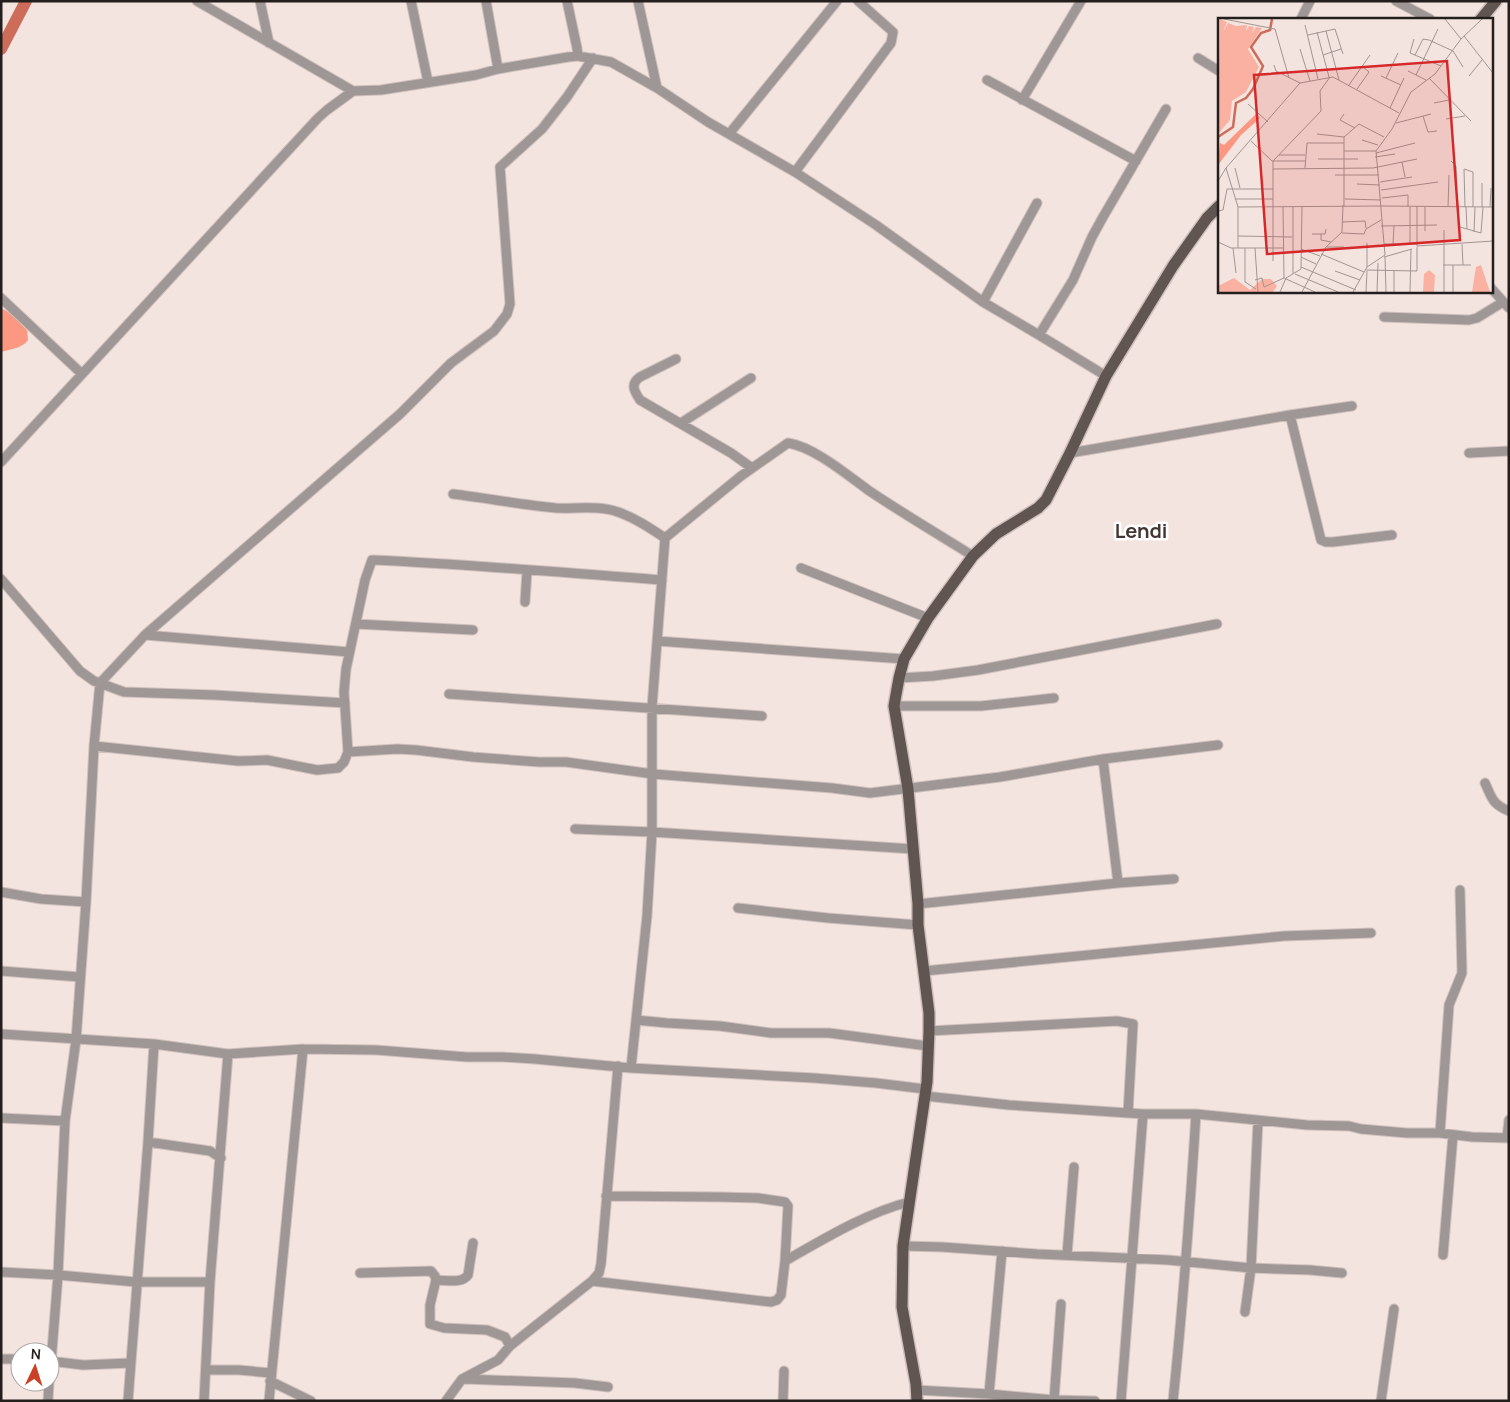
<svg xmlns="http://www.w3.org/2000/svg" width="1510" height="1402" font-family="Manrope,sans-serif">
<style>
.forest{fill:#fc9781}
.lines{fill:none;stroke-linecap:round;stroke-linejoin:round}
.river{stroke:#cd6d59;stroke-width:12}
.minor-casing{stroke:#cfc0bd;stroke-width:11}
.major-casing{stroke:#cfc0bd;stroke-width:14}
.minor{stroke:#9e9795;stroke-width:9}
.major{stroke:#615552;stroke-width:11}
.labels{text-anchor:middle;dominant-baseline:central;stroke-width:5;stroke-linejoin:round;paint-order:stroke}
.quarter-label{font-size:20px;font-weight:bold;fill:#423532;stroke:#fff}
.inset-river{fill:none;stroke:#cd6d59;stroke-width:2.5}
.inset-road{fill:none;stroke:#a19592;stroke-width:1}
.view{fill:#d62828;fill-opacity:0.15;stroke:#d62828;stroke-width:2.5}
.inset-edge{fill:none;stroke:#241e1d;stroke-width:2.5}
</style>
<rect width="100%" height="100%" fill="#f4e4e0"/>
<path class="forest" d="M1,308l9,5 17,17 1,10c-5,8 -17,9 -27,12z"/>
<g class="lines">
<path class="river" d="M1,49l25,-48"/>
<defs>
<path id="minor" d="M197,1l156,90
M260,1l9,42
M411,1l17,81
M486,1l12,68
M567,1l10,47 1,8
M638,1l19,87
M1396,1l34,18
M1301,19l9,-18
M1198,58l21,13
M987,80l149,81
M1022,100l59,-99
M729,134l108,-133
M795,172l96,-129 2,-11 -35,-31
M1491,288l18,20
M1,298l81,76
M983,302l54,-99
M1384,317l85,3 8,-2 26,-16
M1039,335l34,-55 19,-43 11,-20 63,-108
M676,359l-36,18c-10,7 -6,14 0,23l91,53 21,15
M1290,415l31,125 5,2h7l59,-7
M681,423l70,-45
M1070,453l220,-38 62,-9
M1469,453l40,-2
M1,462l317,-344 9,-8 26,-19 28,-1 95,-15 22,-6 70,-12 10,-1 33,6 46,26 51,34 87,50 81,53 107,77 56,33 67,41
M453,494c34,4 69,11 103,14 20,1 42,-3 62,4 17,6 32,16 47,26
M801,568l127,50
M1,579l79,92 14,10 30,11 90,3 131,8
M525,602l2,-31
M356,624l117,6
M145,635l204,17
M657,641l247,18
M899,678l34,-2 45,-6 239,-46
M449,694l313,22
M894,706h87l73,-8
M94,746l144,15 29,-1 50,10 21,-2 6,-6 4,-10 49,-3 19,1 57,7 66,5h27l87,12 179,14 38,5 130,-16 103,-18 115,-14
M348,752l-4,-60 2,-23 19,-89 7,-20c97,4 193,13 290,20
M1103,759l15,124
M1485,783c7,15 7,21 24,28
M575,829l77,3 261,17
M1,892l40,7 45,3
M918,904l200,-21 56,-4
M738,908l90,10 90,7
M1,971l79,6
M924,971l360,-35 87,-3
M636,1020l31,3 53,3 51,7h58l99,13
M929,1031l188,-10 16,3 -5,89
M1,1034l153,10 74,10 75,-5 73,1 91,7h36l32,2 96,9 183,10 62,5 49,6
M631,1068l16,-152 5,-84v-125l13,-169 76,-62 47,-33c26,4 58,31 80,47 34,23 70,44 105,66
M925,1096l84,9 134,9h53l111,11 42,1 12,3 46,4h33l32,4 37,1
M1,1118l64,3
M1440,1133l9,-128 13,-32 -2,-83
M1507,1137l2,-17
M148,1142l62,9 11,7
M903,1246l39,1 95,7 131,6 83,8 59,2 32,3
M1067,1255l7,-88
M1443,1255l10,-120
M785,1261c37,-21 83,-49 124,-59
M1,1272l57,3 78,7h74
M360,1273l71,-2 4,5 1,4 -6,25v19l14,4 43,2 18,7 5,9
M436,1280c10,0 26,4 32,-5l5,-32
M592,1281l179,21 6,-2 4,-5 4,-34 3,-55 -3,-4 -27,-4 -38,-1 -114,-1
M1245,1312l6,-44 7,-147
M1,1359h19
M50,1361l33,4 47,-2
M206,1370h33l32,3
M50,1376l8,-101 7,-154 11,-81 10,-138 8,-156 6,-63 45,-48 255,-221 51,-51 43,-32 13,-17 3,-10 -10,-137 42,-38 25,-32 26,-39
M464,1379l111,4 33,4
M270,1381l41,20
M916,1390l73,4 65,6 41,1
M989,1394l13,-143
M1054,1400l7,-96
M48,1401l1,-19
M128,1401l20,-259 6,-98
M204,1401l6,-119 18,-228
M269,1401l34,-352
M446,1401l16,-22 36,-19 12,-14 82,-65 7,-8 2,-9 17,-198
M783,1401l1,-30
M1121,1401l22,-287
M1173,1401c10,-96 17,-191 23,-287
M1381,1401l13,-92"/>
<path id="major" d="M1481,19l15,-18
M917,1401l-1,-17 -14,-77 1,-61 24,-164 2,-51v-18l-11,-88v-21l-10,-115 -14,-83 5,-28 5,-19 24,-41 45,-62 23,-22 42,-26 8,-8 24,-47 36,-77 67,-110 34,-48 12,-12"/>
</defs>
<use href="#minor" class="minor-casing"/>
<use href="#major" class="major-casing"/>
<use href="#minor" class="minor"/>
<use href="#major" class="major"/>
</g>
<g class="labels">
<g class="quarter-label">
<text x="1141" y="530">Lendi</text>
</g>
</g>
<g transform="translate(1218 18)">
<rect width="275" height="275" fill="#f4e4e0"/>
<path d="M2,1l7,3 -4,10 5,-9 8,3 11,-1 -1,6 3,-5 5,1 -2,6 4,-6 6,1 -14,21 11,18 -13,25 -14,9 -2,19 -12,14zM263,247l9,27h-18l4,-25zM211,252l6,5 -1,17h-11l1,-18zM16,260l16,12 12,-11h9l6,7 -4,6h-55v-6z" fill="#fbb1a1"/>
<path d="M38,96l4,4 -19,17 -23,30 2,-22 4,2z" fill="#fc9781"/>
<path class="inset-river" d="M0,119l15,-10 3,-24 10,-5 7,-9 10,-23 -12,-19 10,-14 9,-3 2,-11"/>
<path class="inset-road" d="M6,1l51,10 14,49M227,1l16,20M87,7l13,54M108,13l13,49M99,14l12,45M90,17l27,-6 8,25M246,18l29,37M196,21l-4,14 31,13M82,31l10,32M105,37l18,-6M197,37l8,-16 6,1 24,11 10,16M56,47l2,6 24,12M190,53l18,9M198,57l22,-46M163,58l20,9M251,58l13,-16M168,60l12,-25M211,60l42,43M131,67l21,-30M139,71l12,-17 -7,-6M216,85l15,-3M30,86l20,18M172,90l14,-30M126,96l-4,6 15,8M205,98l5,16 9,-1M228,101l19,-3M178,105l35,-9M99,116l27,3M144,122l16,5M33,123l21,20h33M126,133h32M158,135l39,-10M61,137h26M157,139l20,-3M100,141h40M233,143l5,5 1,41M184,144l3,15M17,150l5,20M87,150l2,-25h37M55,151l100,-1 44,-9M117,157h44M0,163l8,-13M162,164l32,-5M139,166l23,1M163,172l57,-8M164,180l26,-3v12M17,181h38M127,181l36,1M126,188v-69l15,-13 25,13M164,188l-144,1 -12,-39 74,-85 33,-6 66,36M164,188l111,1M20,189v41M65,189l1,71 31,14M75,189v67M207,189v24M230,189l1,-32M247,189l-1,-38 9,3v35M248,189l1,22M264,189v-24M272,189l1,-19M0,193l5,-1 4,-21h46M124,204l23,-1 1,7M163,208l56,-1M242,209l21,6 2,-26M256,214l1,-25M124,215l22,1 2,-5 15,-9M94,216h13l1,-5M103,216v6l10,2M20,218l54,1M0,224l13,6h52M149,225v24M166,226h33v2l76,-5M175,226l1,-18M192,226v-37M199,226v-38M244,226l1,21M109,229h17M15,230l3,25M27,230v34l11,7M37,230l3,44M83,231l19,7M103,236l43,18M83,239l15,7M166,239l28,-8M167,239l1,35M55,243v-100l48,-50 -1,-20 10,-14M225,247h28M83,249l55,23M148,252l51,1v-24M117,253l25,9M176,253v21M77,256l43,18M37,262l7,-2 2,9 20,-9M62,274l6,-14 15,-9 1,-63M84,274l24,-45 16,-15 1,-27M135,274l14,-25 18,-12 -9,-104 16,-22 19,-37 24,-18 26,-35 21,-20M148,274l1,-21M159,274l1,-29M192,274l1,-43M226,274v-62M235,274v-27"/>
<path class="view" d="M229,43l13,179 -193,14 -13,-179z"/>
<rect width="275" height="275" class="inset-edge"/>
</g>
<rect width="1510" height="1402" fill="none" stroke="#241e1d" stroke-width="5"/>
<g transform="translate(35 1367) rotate(4)"><circle r="24" fill="#ffffff" stroke="#a7a5a5"/>
<path d="M0-4L9 19L0 12L-9 19Z" fill="#cc4126"/>
<text y="-8" font-size="14" font-weight="bold" text-anchor="middle" fill="#241e1d">N</text>
</g>
</svg>
